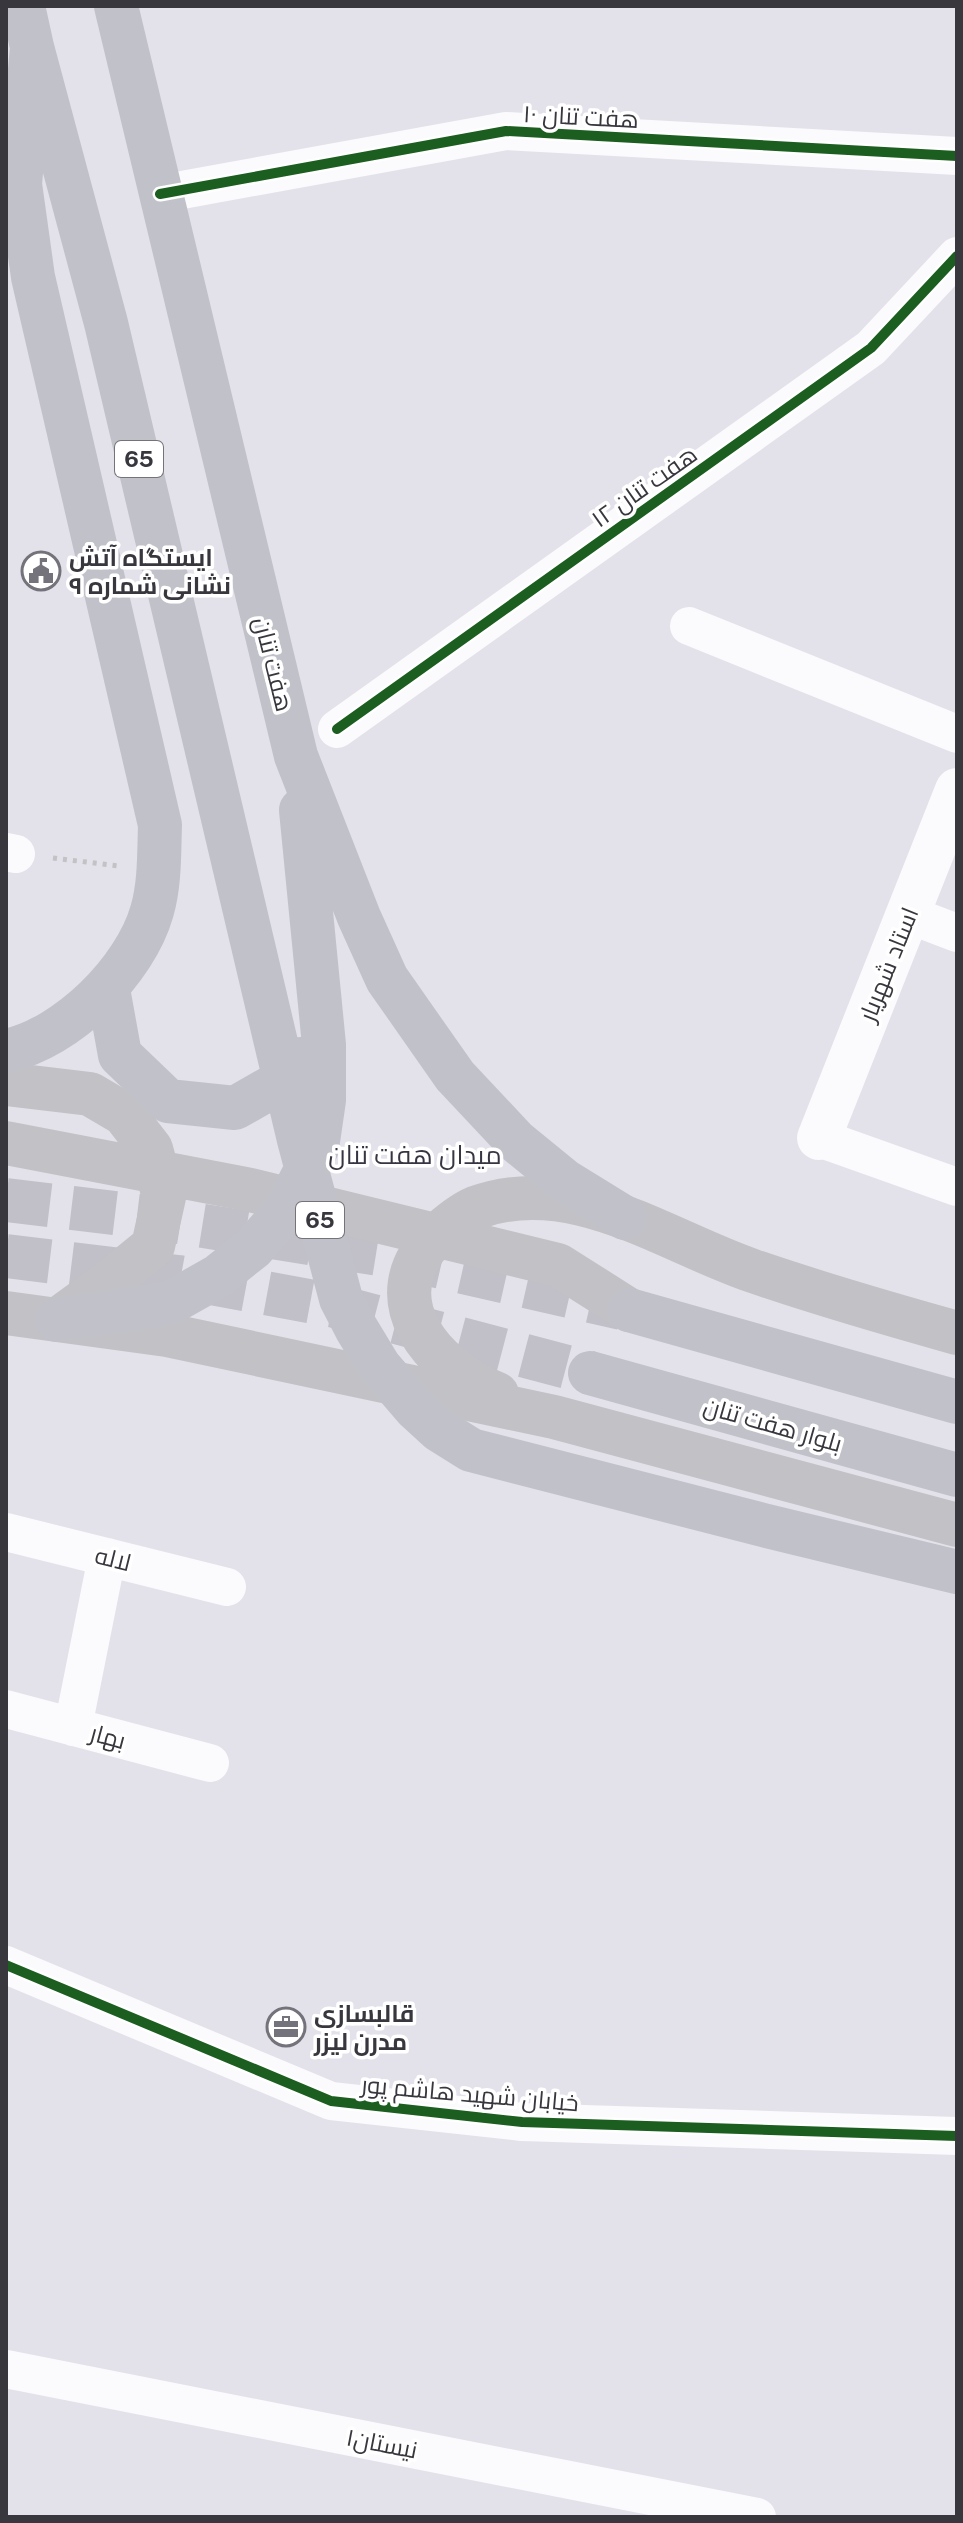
<svg xmlns="http://www.w3.org/2000/svg" width="963" height="2523" font-family="'Public Sans',Cairo,sans-serif">
<style>
.lines{fill:none;stroke-linecap:round;stroke-linejoin:round}
.trunk-tunnel{stroke:#c1bfc8;stroke-width:44;stroke-dasharray:44 22;stroke-linecap:butt}
.path{stroke:#c3c2c5;stroke-width:5;stroke-dasharray:4 6;stroke-linecap:butt}
.minor{stroke:#fbfafc;stroke-width:38}
.tertiary{stroke:#fbfafc;stroke-width:44}
.secondary{stroke:#c1c1c6;stroke-width:44}
.primary{stroke:#c1c2c9;stroke-width:44}
.cycleway-casing{stroke:#fff;stroke-width:15}
.cycleway{stroke:#1b5e20;stroke-width:10}
.labels{text-anchor:middle;dominant-baseline:central;stroke-width:7;stroke-linejoin:round;paint-order:stroke}
.shield{fill:#fff;stroke:#747378;stroke-width:2}
.shield-label{font-size:22px;font-weight:bold;fill:#38373e}
.street-label{font-size:24px;fill:#38373e;stroke:#fff}
.poi-label{font-size:24px;font-weight:bold;fill:#38373e;stroke:#fff;text-anchor:start}
.neighbourhood-label{font-size:26px;fill:#383543;stroke:#fff}
</style>
<rect width="100%" height="100%" fill="#e3e1ea"/>
<g class="lines">
<path class="trunk-tunnel" d="M6,1200l141,17 250,40 225,51
M6,1256l172,21 157,29 255,67"/>
<path class="path" d="M53,858l66,8"/>
<path class="minor" d="M160,194l346,-63 451,25
M689,626l268,108
M337,729l534,-381 86,-92
M6,852l10,2
M907,914l50,19
M819,1138l138,49
M6,1532l221,55
M6,1709l204,54
M73,1727l34,-170
M6,1965l325,136 191,21 435,14
M6,2369l751,148"/>
<path class="tertiary" d="M819,1138l138,-348"/>
<path class="secondary" d="M6,1084l84,10 34,20 27,35 13,48 -11,49 -44,36 -52,38
M6,1143l240,46 312,76 71,45
M6,1313l161,22 387,82 403,108
M497,1394c-65,-26 -124,-96 -61,-158 11,-10 25,-22 39,-28 97,-36 190,33 278,63 67,23 136,43 204,62"/>
<path class="primary" d="M116,6l180,750 63,161 28,62 68,97 61,65 49,40 60,37
M32,47l74,276 193,817 42,159 15,29 23,38 36,42 24,22 32,20 292,75 194,47
M108,989l12,66 48,46 67,7 58,-33 7,-16
M6,1051c61,-13 129,-80 146,-140 8,-27 7,-58 8,-86l-127,-548 -13,-93 12,-137 -9,-41
M629,1310l328,92
M57,1320l113,-17 48,-27 35,-28 32,-37 32,-63 7,-48v-55l-23,-235
M590,1373l367,102"/>
<defs>
<path id="cycleway" d="M160,194l346,-63 451,25
M337,729l534,-381 86,-92
M6,1965l325,136 191,21 435,14"/>
</defs>
<use href="#cycleway" class="cycleway-casing"/>
<use href="#cycleway" class="cycleway"/>
</g>
<defs>
<symbol id="civic-ring" viewBox="-11 -11 22 22"><circle r="9.5" fill="#fff" stroke="#74727a" stroke-width="1.5"/><path d="M-.6-6.5H3V-4.5H.6V-3L4-1V1h2V6H-6V1h2V-1L-.6-3ZM-1.2 2.5V6h2.4V2.5Z" fill="#74727a"/></symbol>
<symbol id="office-ring" viewBox="-11 -11 22 22"><circle r="9.5" fill="#fff" stroke="#74727a" stroke-width="1.5"/><path d="M-6-3h4V-5.5h4V-3h4V5H-6ZM-1-4.5V-3h2v-1.5ZM-6 0V1H6V0Z" fill="#74727a"/></symbol>
</defs>
<g fill-rule="evenodd">
<use href="#civic-ring" x="19" y="549" width="44" height="44"/>
<use href="#office-ring" x="264" y="2005" width="44" height="44"/>
</g>
<g class="labels">
<g class="shield">
<rect x="115" y="441" width="48" height="36" rx="6"/>
<rect x="296" y="1202" width="48" height="36" rx="6"/>
</g>
<g class="shield-label">
<text x="139" y="459">65</text>
<text x="320" y="1220">65</text>
</g>
<g class="street-label">
<text transform="translate(581 116) rotate(3)">هفت تنان ۱۰</text>
<text transform="translate(644 486) rotate(-35)">هفت تنان ۱۲</text>
<text transform="translate(274 664) rotate(76)">هفت تنان</text>
<text transform="translate(888 964) rotate(-68)">استاد شهریار</text>
<text transform="translate(773 1424) rotate(16)">بلوار هفت تنان</text>
<text transform="translate(116 1559) rotate(14)">لاله ‍</text>
<text transform="translate(108 1736) rotate(15)">بهار</text>
<text transform="translate(470 2093) rotate(5)">خیابان شهید هاشم پور</text>
<text transform="translate(382 2443) rotate(11)">۱نیستان</text>
</g>
<g class="poi-label">
<text x="69" y="557">ایستگاه آتش<tspan x="69" dy="28">نشانی شماره ۹</tspan></text>
<text x="314" y="2013">قالبسازی<tspan x="314" dy="28">مدرن لیزر</tspan></text>
</g>
<g class="neighbourhood-label">
<text x="415" y="1154">میدان هفت تنان</text>
</g>
</g>
<rect width="963" height="2523" fill="none" stroke="#38373e" stroke-width="16"/>
</svg>
